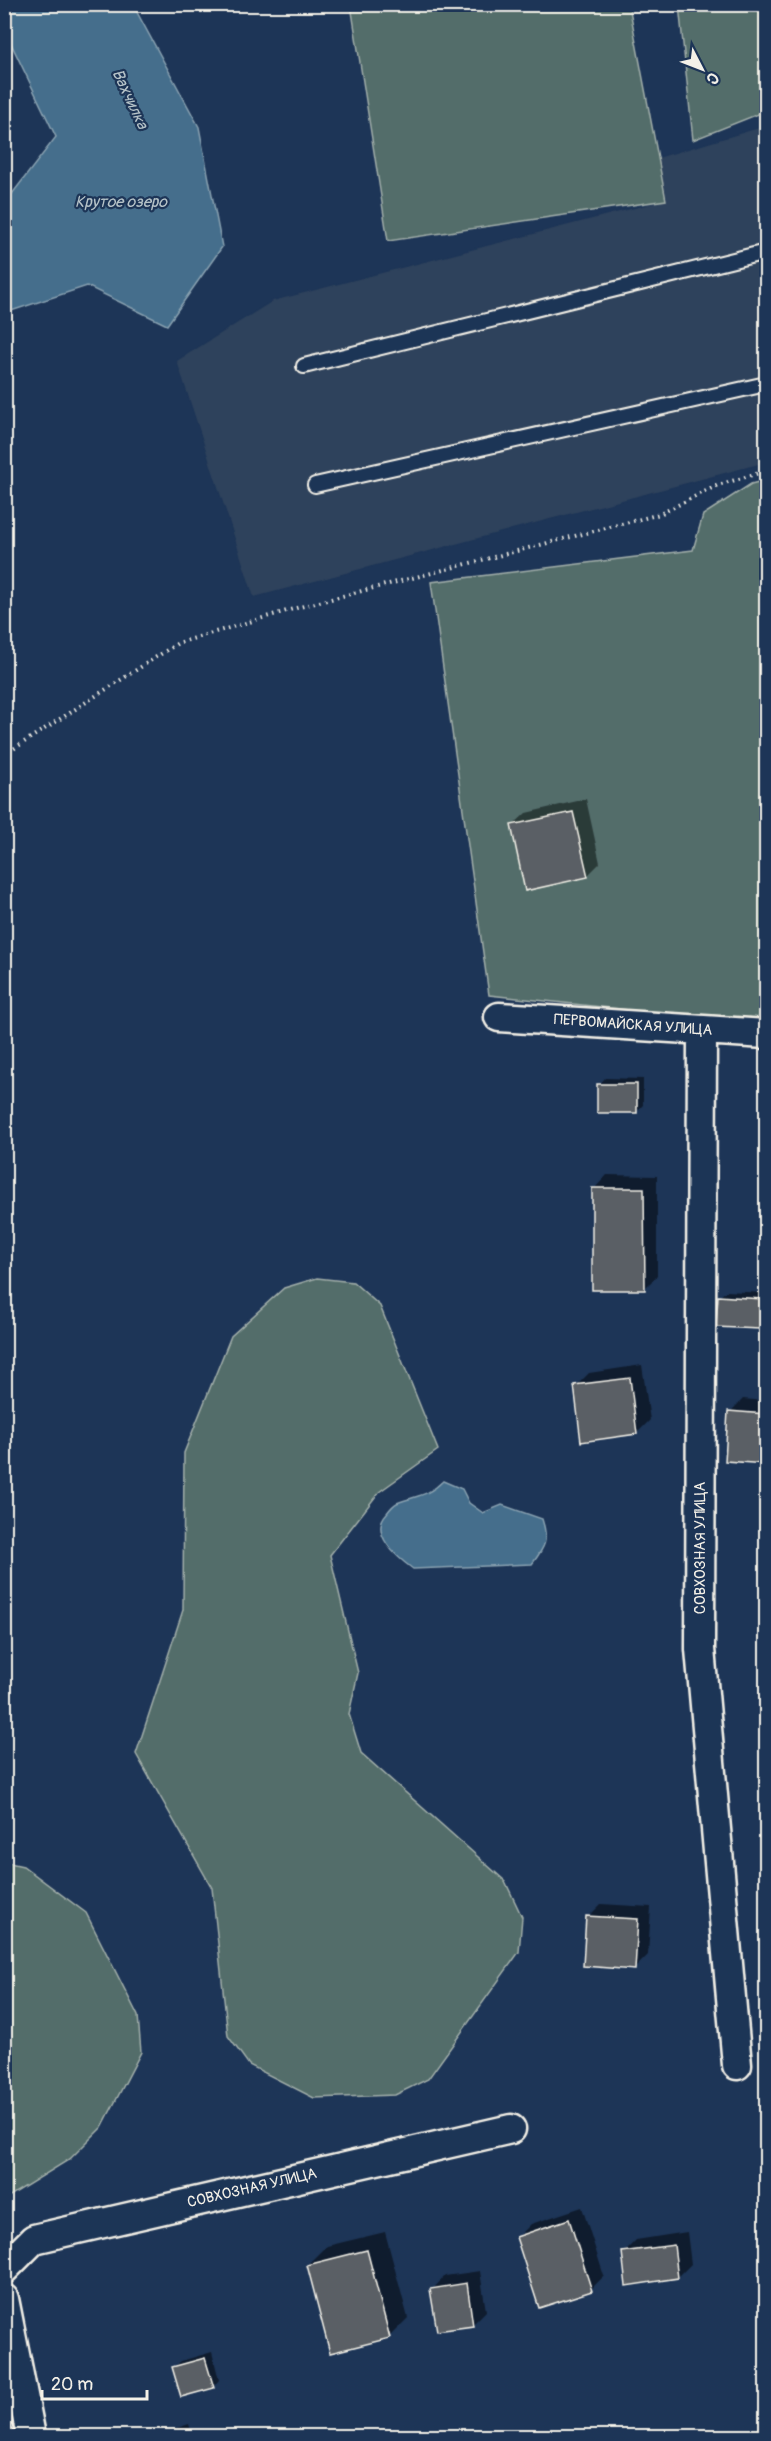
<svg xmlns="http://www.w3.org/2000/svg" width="771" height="2441" font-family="Pangolin,sans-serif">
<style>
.built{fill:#2f425b}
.green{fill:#526d6b;stroke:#a3afaa;stroke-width:1.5}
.water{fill:#446e8c;stroke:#8aa2b1;stroke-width:1.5}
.shadow{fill:#0007}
.building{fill:#5a5f65;stroke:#f4f1e8;stroke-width:1.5}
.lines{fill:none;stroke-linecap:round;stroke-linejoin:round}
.service-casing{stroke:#f4f1e8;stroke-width:18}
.minor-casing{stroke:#f4f1e8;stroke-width:33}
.path{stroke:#f4f1e8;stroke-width:4;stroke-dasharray:1.5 4.5;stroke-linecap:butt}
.service{stroke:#1d3557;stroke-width:14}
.minor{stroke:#1d3557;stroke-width:28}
.labels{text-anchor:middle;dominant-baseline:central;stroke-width:4.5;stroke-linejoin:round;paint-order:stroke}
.street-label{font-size:15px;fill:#f4f1e8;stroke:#1d3557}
.water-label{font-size:16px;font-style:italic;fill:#b6c3c8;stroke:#1d3557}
</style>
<rect width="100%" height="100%" fill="#1d3557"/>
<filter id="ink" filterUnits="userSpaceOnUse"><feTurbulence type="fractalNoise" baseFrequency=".0167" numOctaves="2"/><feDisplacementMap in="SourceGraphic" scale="12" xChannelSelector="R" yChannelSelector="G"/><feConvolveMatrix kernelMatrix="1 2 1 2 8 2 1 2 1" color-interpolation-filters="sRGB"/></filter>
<g filter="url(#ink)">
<path class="built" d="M766,126v336l-512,135 -77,-236 96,-60 393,-101 -8,-42z"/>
<path class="green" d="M351,5h278l37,195 -278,41z
M679,5h87v106l-73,29z
M766,480v539l-43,1 -234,-25 -58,-413 262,-32 10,-35 48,-31z
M317,1278l36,4 27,24 58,144 -59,42 -49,63 28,118 -9,41 12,39 144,128 17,36 -3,35 -91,127 -33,16 -81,3 -65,-33 -21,-29 -16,-148 -76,-134 47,-144 1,-157 47,-117 53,-48z
M5,1862l18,4 63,47 52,103 3,36 -39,75 -32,32 -65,40z"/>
<path class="water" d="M5,4l128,1 66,122 23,120 -55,78 -80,-39 -82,27v-110l51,-66 -51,-106z
M443,1481l19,8 7,14 14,10 19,-8 40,14c7,21 3,28 -10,45l-119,5c-15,-11 -45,-36 -26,-56 3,-4 6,-8 10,-10 20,-8 30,-6 46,-22z"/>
<path class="shadow" d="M586,799l14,64 -13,13 -75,-50 14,-13z
M605,1078l38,1v26l-7,7 -37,-27z
M607,1175l50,1v100l-13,13 -50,-100z
M726,1291l40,2v28l-6,6 -41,-30z
M642,1365l8,55 -13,13 -61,-47 13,-13z
M743,1399l23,2v61l-39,-2 3,-48z
M601,1904l50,3 -3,48 -13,13 -47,-51z
M582,2207l22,69 -13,13 -73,-52 13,-13z
M385,2232l23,86 -19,19 -81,-72 19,-19z
M687,2232l4,32 -13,13 -55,-24 13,-13z
M480,2271l6,40 -13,13 -35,5 -6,-39 13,-14z
M212,2352l7,28 -6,7 -39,-20 7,-6z
M189,2424l4,12h-40z"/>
<path class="building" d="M573,812l15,65 -63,14 -14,-66z
M597,1084h40v29h-40z
M592,1188h52l1,102h-53z
M718,1296l44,3 -2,30 -44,-2z
M630,1378l7,56 -56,8 -7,-57z
M728,1411l38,3v50l-41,-3z
M586,1916l52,3 -3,51 -52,-4z
M569,2219l23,72 -53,17 -23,-71z
M674,2245l4,33 -52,8 -4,-34z
M367,2250l23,88 -60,15 -23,-88z
M467,2283l6,43 -36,5 -7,-42z
M205,2358l9,30 -33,9 -9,-30z"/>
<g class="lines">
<defs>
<path id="service" d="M304,366l462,-114
M315,485l451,-101"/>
<path id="minor" d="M499,1017l267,17
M702,1030l-2,619 37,416
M4,2269l30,-30 477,-110
M4,2299l27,137"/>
</defs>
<use href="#service" class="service-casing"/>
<use href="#minor" class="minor-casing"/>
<path class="path" d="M4,755l174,-112 122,-36 360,-93 58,-29 48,-14"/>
<use href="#service" class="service"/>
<use href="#minor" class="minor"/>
</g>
</g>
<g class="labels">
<g class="street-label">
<text transform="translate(633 1025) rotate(4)">ПЕРВОМАЙСКАЯ УЛИЦА</text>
<text transform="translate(700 1548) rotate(-90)">СОВХОЗНАЯ УЛИЦА</text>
<text transform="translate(252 2188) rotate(-13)">СОВХОЗНАЯ УЛИЦА</text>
</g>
<g class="water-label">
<text transform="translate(130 99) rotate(65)">Вахчилка</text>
<text x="121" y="202">Крутое озеро</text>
</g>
</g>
<rect width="771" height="2441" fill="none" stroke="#1d3557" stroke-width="24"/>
<rect x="12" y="12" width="747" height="2417" fill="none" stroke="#f4f1e8" stroke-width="2" filter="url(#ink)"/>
<g transform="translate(702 69) rotate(132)" stroke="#1d3557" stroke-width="4.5" paint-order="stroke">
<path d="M0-4.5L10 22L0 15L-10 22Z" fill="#f4f1e8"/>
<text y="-9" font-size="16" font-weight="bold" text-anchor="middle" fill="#f4f1e8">С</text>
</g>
<path d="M42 2390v9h105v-9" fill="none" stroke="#f4f1e8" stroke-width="3"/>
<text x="51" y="2390" font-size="18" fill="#f4f1e8" stroke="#1d3557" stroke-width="4.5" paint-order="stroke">20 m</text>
</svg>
